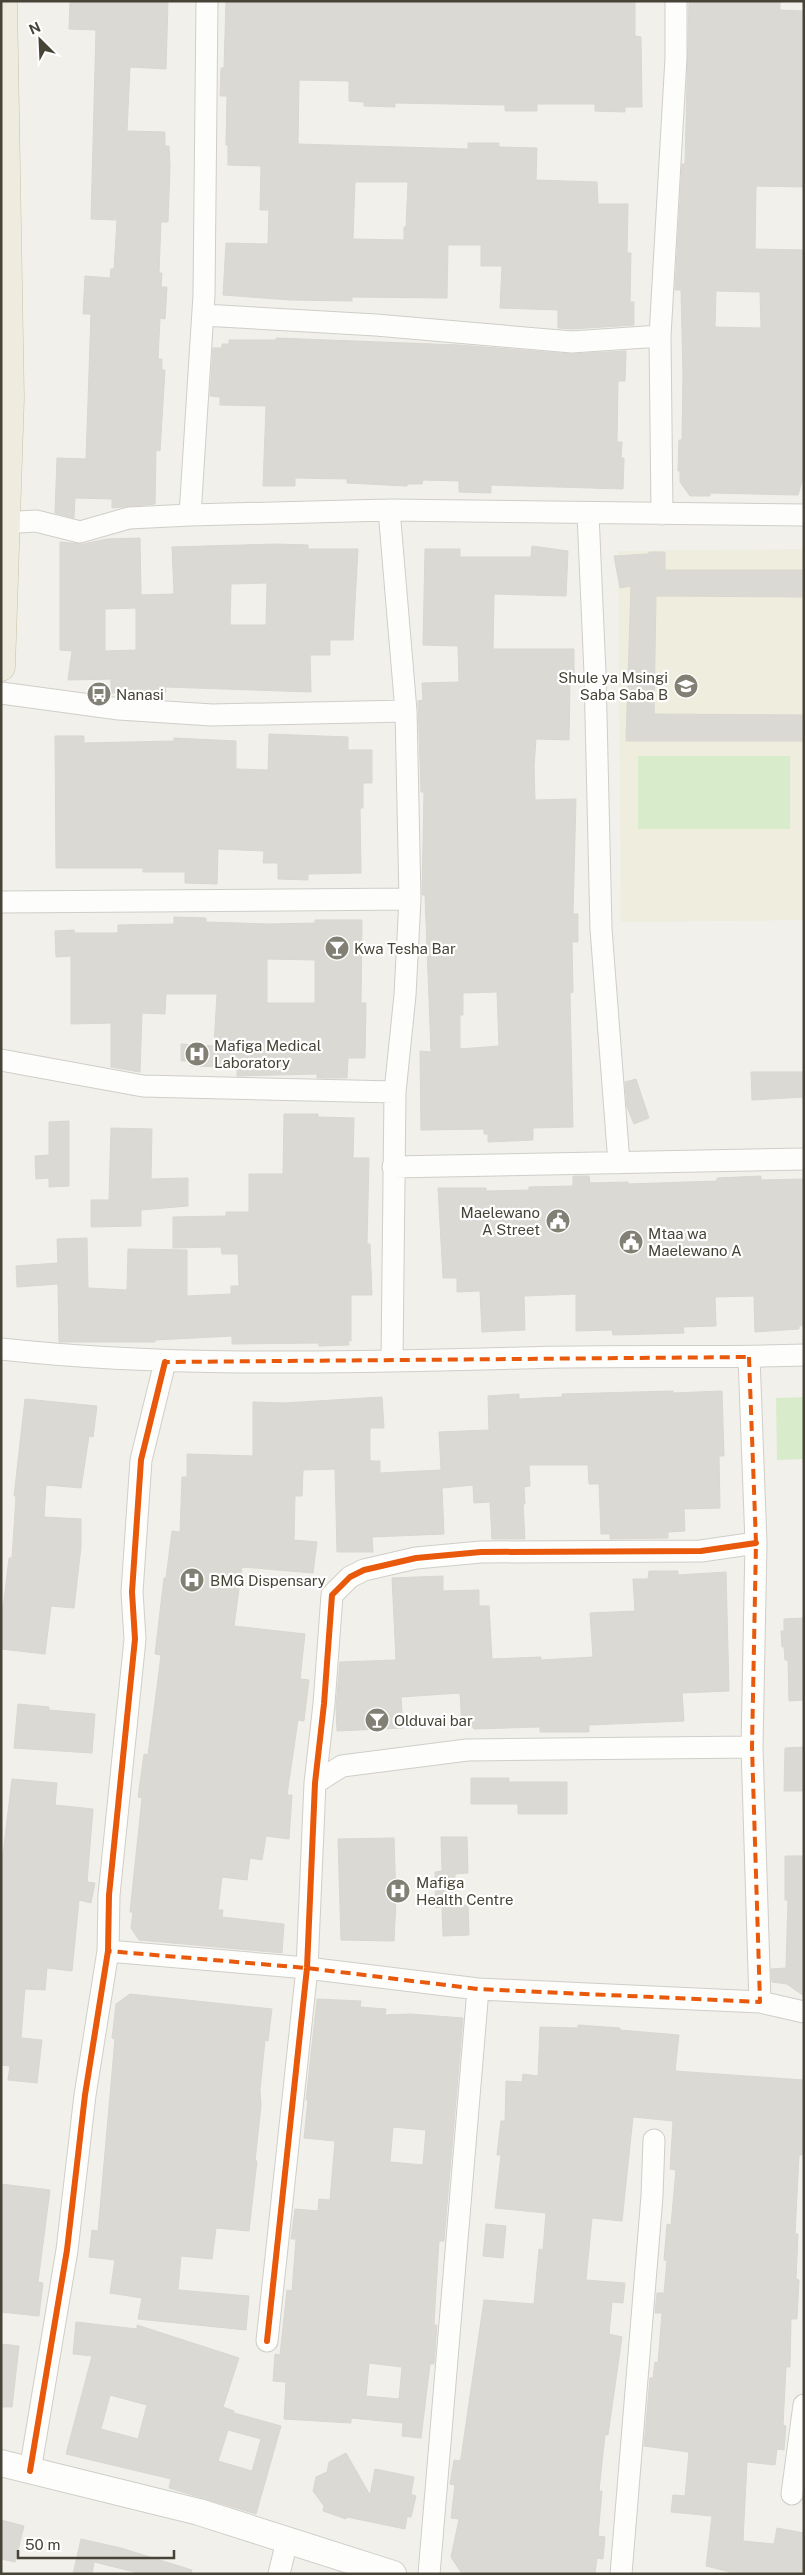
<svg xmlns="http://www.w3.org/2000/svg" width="805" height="2575" font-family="'Public Sans',sans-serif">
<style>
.education{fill:#efeddd}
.green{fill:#d8eccb}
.building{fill:#dad9d3;stroke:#d9d7d0;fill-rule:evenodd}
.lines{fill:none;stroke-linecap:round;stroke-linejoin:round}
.minor-casing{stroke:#cfcec8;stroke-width:23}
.tertiary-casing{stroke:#cfcec8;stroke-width:28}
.trunk-casing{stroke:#c8c2a6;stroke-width:29}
.minor{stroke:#fdfdfc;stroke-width:21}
.tertiary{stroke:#fdfdfc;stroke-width:26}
.trunk{stroke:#eeecde;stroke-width:28}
.cycleway-casing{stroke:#fff;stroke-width:9}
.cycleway{stroke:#e8590c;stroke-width:6}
.marked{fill:none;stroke:#e8590c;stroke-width:4;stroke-dasharray:10 6;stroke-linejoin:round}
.labels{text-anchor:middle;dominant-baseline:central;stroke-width:4.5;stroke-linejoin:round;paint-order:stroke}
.poi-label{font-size:15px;fill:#474336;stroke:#fff;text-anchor:start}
</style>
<rect width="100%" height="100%" fill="#f1f0eb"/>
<path class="education" d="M804,549v371l-183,2 -3,-371z"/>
<path class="green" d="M638,756h152v73h-152z
M804,1397v62l-27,1 -1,-62z"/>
<path class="building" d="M70,1h98l-2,68 -36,-2 -3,64 38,1v14h4l1,20 -2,56h-7l-2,51h3l-1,14h6l-2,32 -5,-1 -2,41h4v11h3l-5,81 -4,-1 -1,54 -43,4v-9l-37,-1 -1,20 -19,-5 2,-55 29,1 5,-145h-8l2,-38 25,2 1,-9h3l3,-49 -26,-1 5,-189 -27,-1z
M226,1h409v35l6,1 1,70h-17v5l-30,-1v-7h-58v7h-32v-6l-110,-2v4l-31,-1v-4l-15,-1v-20l-50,-1 -1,64 170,5v-6h31v4l38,1 -1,32 61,2 1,22h30l-1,49h4l-1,49h4v23l-62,4 -14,-1v-18l-58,-2 2,-42h-21v-21h-33l-1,53 -95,-1v4l-62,-1 -67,-5 3,-52 42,1 1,-34h-9l1,-44 -33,-1v-20h-2l1,-49h-7l1,-28h3zM355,182h53l-2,45h-2v13l-51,-1z
M689,1h91v9l24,1v176l-48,-1 -1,63 49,1v225l-6,20 -88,-2v3h-20l-10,-14v-11h-2l1,-31h3l1,-65 -2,-85h-6l7,-126h3zM716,291l44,1 1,36 -46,-1z
M276,338l183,7 112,9 55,-3 -1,30h-7l-1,61h5l-1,16h3l-1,31 -132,-4v8l-32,-1v-11l-36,-1 -1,4h-15v2l-60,-3v-4l-52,-1v8h-32l3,-80 -46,-1v-8l-10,-1 3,-48h9v-4h7v-4h47z
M140,538l1,57 33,-1 -2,-47 104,-3 32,1v4h50l-5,91h-23v15h-20l1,37 -146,-5 1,5 -55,1v-14l-43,1 4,-29 -12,-1v-108l23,2 24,-5zM267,583l-1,42h-36l1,-41zM136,608v42l-31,1v-42z
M532,546l36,5 -2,45 -72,-2 -1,55h81v31h-4l-1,60 -33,-1 -2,28 1,33 41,-1 -3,115h5v28h-6l1,50 -3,1 3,134 -40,1v12l-45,2v-8h-4v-5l-63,1 -1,-79 11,1 -6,-157h-3l2,-103h-3l-3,-91 5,-1 -1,-17 37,-1 -1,-36 -35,-1 2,-96h35v8h71zM497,992l2,54 -39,3v-34h3v-22z
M649,552h16v18h139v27l-148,-1 -2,118 150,1v26h-178l5,-155 -11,2 -6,-32 35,-2z
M269,734l79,3v13h24v33h-9v25h-3l1,65 -53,1v6l-30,-1v-16h-15l1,-12 -46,-2 -1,35 -32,-1v-11h-42v-4h-87l-1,-132h29v7l90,-2v-3l62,3v28l32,1z
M174,917l32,1v4l62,2 47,-1v-3h47l-1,83h5l-1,55h-17l-1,20h-30v-4l-80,2v-9l-46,-1v-5h-10v-17l33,2 3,-52h-51l-1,20 -23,-1 -2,59 -29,-5v-44l-40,1v-68l-15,1 -1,-26 19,-1 1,3h43v-8l56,-1zM267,959l48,1v43h-48z
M751,1072h53v25l-52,3z
M636,1079l13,39 -15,6 -7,-17 -2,-25z
M284,1114h34v3l36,1 -1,40h16l-2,86h3l2,51h-21v46h-3l1,4 -30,1v-3l-87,1v-8l-77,4v2h-96l-1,-58 -41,3 -1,-21 42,-3 -1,-24 30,-1 1,50 39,2 1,-41 59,1v46l44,-2v-8h8l-1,-32h-16l-1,-7 -48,1v-31l53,-1v-4h23v-38h34z
M69,1121v65l-20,1v-9l-13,1 -1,-23 14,-1v-33z
M111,1128l41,1 -1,50 37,-1v28l-47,4v16l-50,1v-27h18z
M573,1176h16l1,7 38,-1v2l89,-3v-3l44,-2v4l43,-1v146l-5,1v3l-44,3 -1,-36 -39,1 1,29 -33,1 1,6 -71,2 -1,-5 -36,1v-37l-52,2 1,34 -43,2 -2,-41 -23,1v-14h-14l-5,-90h48v3l43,-1v-3l44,-1z
M673,1391v2l49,-2 2,65h-5l1,52 -36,1 1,22 -17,1v6l-58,1v-5h-9l-2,-50h-10l-1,-19h-59l1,21 -6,1 1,17h-2l2,35h-33l-2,-37 -16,1 -1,-18 -31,3 2,46 -72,3 1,15h-36l-2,-83 -32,1 -1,26h-7l-1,44 23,2 -4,31 -71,-6 -8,59 71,8 -5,45 9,1 -5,41 -6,-1 -11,75h5l-3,44 -23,-3 -4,24 -12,-2 -3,22 -25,-3 -4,33h5l-1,7 62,7 -2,29 -143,-13 -8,-12 2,-16h-3l12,-114 -4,-1 6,-43 4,1 10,-76 3,-24 -6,-1 9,-76h2l6,-47 8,1 2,-55h5v-23l66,2v-54l31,1 98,-6 2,31h-14v33h10v12l61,-3 -2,-38 50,-2 -1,-34 31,-2v5l43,-2v-3z
M25,1399l72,7 -4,31 -4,-1 -8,52 -35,-3 -2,32 37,2v28l-7,61 -23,-2 -6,48 -44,-5v-41h2l6,-50h3l4,-62h-2z
M649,1571h29v4l48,-3 3,119 -47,2 2,28 -95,4v7h-49v-5l-66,2 -1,-2h-11l-2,-34 -59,4 2,31 -66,3 -1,-24 4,-45 56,-2 -4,-82 51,-2v15l36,-1v16h10l3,53 49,-2v3l52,-3 -3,-44 45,-2 -2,-32h15z
M803,1618l1,82 -15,1 -1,-41h-3l-1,-13h-2l-1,-16h3v-12z
M18,1704l31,3v3l46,4 -3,39 -78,-5z
M804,1747v44h-20l1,-43z
M471,1778h38v4h58v32h-49v-10h-47z
M12,1779l45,4 -2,22 38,4 -6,73 8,1 -4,20 -12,-3 -7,71 -25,-3 -2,22 -20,-1 -4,49 21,2 -5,43 -29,-3 2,-14 -9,-1v-195z
M441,1837h26l1,36 -13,1 1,32 12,-1 1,30 -26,1 -1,-29 -6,1 -1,-23v-13l7,-1z
M394,1838l2,62 -2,41 -53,-1 -3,-101z
M785,1856h19v140l-17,-12 -15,-2 -1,-13 15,-1 2,-68h-3z
M130,1994l142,15 -4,32 -3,-1 -5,50 1,16 -6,55h2l-8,70 -33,-3 -4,31 -31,-3 -3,34 71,6 -3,34 -108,-11 4,-21 -32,-5 5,-33 -26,-3 3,-27 6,1 17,-192 -3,-1 4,-34z
M317,1999l44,2 -1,6 26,2 -1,6 25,-1 53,4 -19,223h-5l-4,65 -1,19h3l-3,39h-4l-9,74 -19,-2 1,-13 -52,-5v5l-67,-4 2,-37 -13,-1 2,-27 5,1 7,-65 5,1 4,-52h-5l4,-30 23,2 1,-12 11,1 5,-59 -31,-3 4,-38h-2zM393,2127l33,3 -3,35 -33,-3zM369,2363l33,4 -3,32 -33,-3z
M578,2025l42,3v2l59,5 -4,36 129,9v53l-2,22h-3l-4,79h3l-2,45 3,1 -2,39h-6l-1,48h-4l-3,58 3,1 -2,24 -7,-1 -2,16 -28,-3 -4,79 31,3 3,-16 27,5v41h-74v-2l-24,-6 6,-50 -41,-4 2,-17 12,1 4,-44 -45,-6 6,-68h3l2,-16 3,1 4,-50h-7l2,-20h7l3,-33h-3l3,-36 4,1 5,-55 -6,-1 3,-48 -40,-4 -11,104 -30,-3 -6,62 39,3 -2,20 -11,-1 -3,32 13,3 -14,98h-3l-6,56h3l-4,45 7,1 -2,22 -6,-1 -2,16h-133l-11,-17 8,-38 -8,-1 4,-33 -5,-1 4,-24 6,1 1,-3 23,-158 50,4 5,-55 4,1 3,-37 -51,-5 6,-53h-4l4,-34h4l1,-40 16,1 1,-8 15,2 2,-49 38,1z
M1,2184l49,6 -12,92 5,1 -4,33 -38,-4z
M486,2224l20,2 -3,32 -20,-2z
M76,2322l61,7v-4l102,33 -16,49 11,4v2l47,13 -25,88 -87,-26 2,-9 -105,-25 26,-98 -19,-2zM110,2395l37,10 -9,34 -37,-10zM228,2430l33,9 -9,32 -34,-10z
M1,2344l18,2 -7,61h-11z
M346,2453l24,42 5,-26 39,8 -3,17 5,2 -5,21h-4l-2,12 -58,-12 -1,2 -23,-8 1,-5 -11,-15 3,-14 11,-5 2,-10z
M1,2520l23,6 -9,36 -14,-3z
M81,2539l40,9 71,22 -1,4h-57l1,-2 -41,-10 -2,12h-19z"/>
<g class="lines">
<defs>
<path id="minor" d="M203,315l173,10 196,17 88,-6
M389,510l17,201 4,188 -5,96 -10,97 -3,269
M588,514l7,159 6,256 18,234
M662,514l-2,-178 16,-278v-57
M190,515l14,-220 3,-294
M1,523l35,-2 44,11 49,-14 61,-3 199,-5 415,5
M1,693l118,16 93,6 194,-4
M1,902l409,-3
M1,1060l142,26 252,6
M393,1167l411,-8
M1,1349c173,19 347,13 520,9 94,-3 189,0 283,-3
M749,1357l7,186 -4,204 8,255
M315,1783l27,-17 125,-16 285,-3
M108,1951l199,17 171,21 282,13 44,10
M267,2341l40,-373 8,-185 9,-79 8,-109 18,-18 14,-7 52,-12 65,-6 220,-1 55,-8
M30,2471l37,-221 18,-155 23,-144 1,-56 26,-256 -3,-47 9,-132 24,-98
M792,2494l12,-89
M279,2574l8,-33
M429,2574l49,-585
M621,2574l31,-378 2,-56"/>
<path id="tertiary" d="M1,2463l198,49 194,62"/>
<path id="trunk" d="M1,667l9,-269 -7,-397"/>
</defs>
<use href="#minor" class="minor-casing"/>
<use href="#tertiary" class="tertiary-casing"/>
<use href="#trunk" class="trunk-casing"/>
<use href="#minor" class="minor"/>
<use href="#tertiary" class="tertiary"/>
<use href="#trunk" class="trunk"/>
<defs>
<path id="cycleway" d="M267,2341l40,-373 8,-185 9,-79 8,-109 18,-18 14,-7 52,-12 65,-6 220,-1 55,-8
M30,2471l37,-221 18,-155 23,-144 1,-56 26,-256 -3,-47 9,-132 24,-98"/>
</defs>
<use href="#cycleway" class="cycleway-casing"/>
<use href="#cycleway" class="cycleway"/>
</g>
<path class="marked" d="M749,1357l7,186 -4,204 8,255 -282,-13 -171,-21 -199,-17 1,-56 26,-256 -3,-47 9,-132 24,-98z"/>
<defs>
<symbol id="school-disc" viewBox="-11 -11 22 22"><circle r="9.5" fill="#828075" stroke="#fff"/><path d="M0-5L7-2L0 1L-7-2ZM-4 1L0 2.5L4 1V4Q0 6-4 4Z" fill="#fff"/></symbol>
<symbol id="bus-disc" viewBox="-11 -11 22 22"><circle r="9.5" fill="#828075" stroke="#fff"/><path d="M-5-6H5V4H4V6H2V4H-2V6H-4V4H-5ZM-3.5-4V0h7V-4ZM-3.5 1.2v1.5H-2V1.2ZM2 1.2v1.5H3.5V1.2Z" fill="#fff"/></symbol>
<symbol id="bar-disc" viewBox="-11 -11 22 22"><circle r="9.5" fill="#828075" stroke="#fff"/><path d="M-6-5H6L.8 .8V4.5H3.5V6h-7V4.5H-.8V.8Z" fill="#fff"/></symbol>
<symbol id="hospital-disc" viewBox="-11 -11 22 22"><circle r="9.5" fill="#828075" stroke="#fff"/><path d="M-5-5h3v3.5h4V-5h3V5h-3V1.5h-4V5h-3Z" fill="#fff"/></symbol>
<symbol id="civic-disc" viewBox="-11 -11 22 22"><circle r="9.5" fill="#828075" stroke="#fff"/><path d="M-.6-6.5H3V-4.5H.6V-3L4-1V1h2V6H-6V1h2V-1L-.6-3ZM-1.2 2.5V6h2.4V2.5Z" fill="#fff"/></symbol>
</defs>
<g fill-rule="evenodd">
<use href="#school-disc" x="672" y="672" width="28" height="28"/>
<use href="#bus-disc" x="85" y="680" width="28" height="28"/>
<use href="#bar-disc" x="323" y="934" width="28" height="28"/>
<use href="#hospital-disc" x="183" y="1040" width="28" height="28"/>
<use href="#civic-disc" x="544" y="1207" width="28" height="28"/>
<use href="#civic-disc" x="617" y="1228" width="28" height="28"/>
<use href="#hospital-disc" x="178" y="1566" width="28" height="28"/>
<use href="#bar-disc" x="363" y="1706" width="28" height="28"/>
<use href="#hospital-disc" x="384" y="1877" width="28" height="28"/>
</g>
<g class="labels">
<g class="poi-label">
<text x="668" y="677" text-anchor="end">Shule ya Msingi<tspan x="668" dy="17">Saba Saba B</tspan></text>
<text x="116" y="694">Nanasi</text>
<text x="354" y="948">Kwa Tesha Bar</text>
<text x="214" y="1045">Mafiga Medical<tspan x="214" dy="17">Laboratory</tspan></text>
<text x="540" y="1212" text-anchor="end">Maelewano<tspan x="540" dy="17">A Street</tspan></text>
<text x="648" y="1233">Mtaa wa<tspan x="648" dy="17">Maelewano A</tspan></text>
<text x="210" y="1580">BMG Dispensary</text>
<text x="394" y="1720">Olduvai bar</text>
<text x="416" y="1882">Mafiga<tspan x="416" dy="17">Health Centre</tspan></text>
</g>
</g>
<rect width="805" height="2575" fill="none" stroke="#474336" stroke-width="5"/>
<g transform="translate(40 40) rotate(336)" stroke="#ffffff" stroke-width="4" paint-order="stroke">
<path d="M0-4L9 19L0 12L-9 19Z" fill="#474336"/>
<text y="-8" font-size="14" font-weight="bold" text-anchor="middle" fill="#474336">N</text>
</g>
<path d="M18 2550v8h156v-8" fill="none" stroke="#474336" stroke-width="2.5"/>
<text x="25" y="2550" font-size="15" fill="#474336" stroke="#ffffff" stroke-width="4" paint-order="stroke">50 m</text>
</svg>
